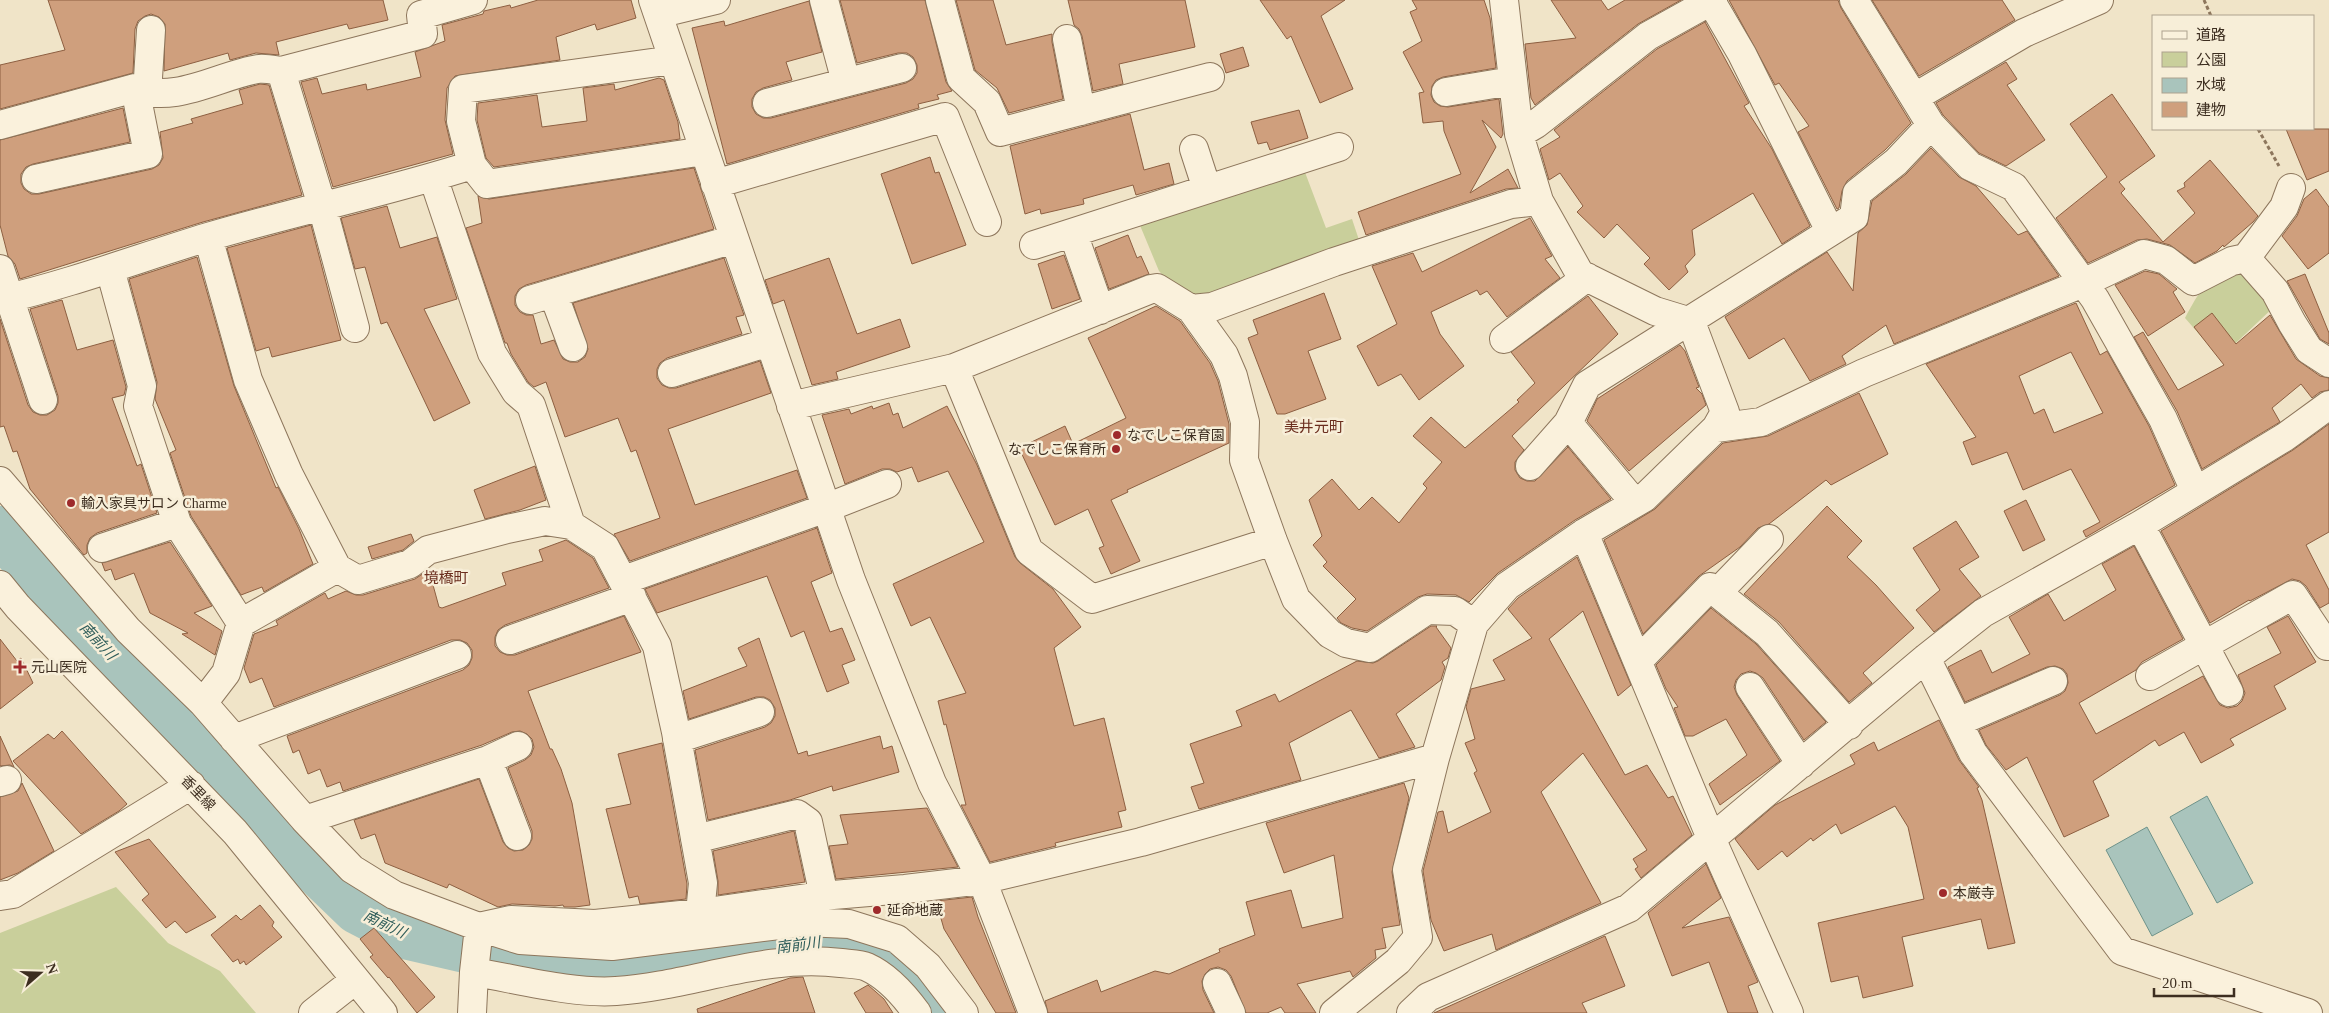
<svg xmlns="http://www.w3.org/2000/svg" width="2329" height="1013" font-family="'Times New Roman','Noto Sans JP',serif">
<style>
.green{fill:#c9cf9b}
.water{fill:#a9c4bc;stroke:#6f938a}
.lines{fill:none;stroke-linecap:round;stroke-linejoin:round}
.river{stroke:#a9c4bc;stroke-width:48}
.building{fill:#cf9f7d;stroke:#8d5f41;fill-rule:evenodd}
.minor-casing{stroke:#8d765c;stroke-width:30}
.path{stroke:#8d765c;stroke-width:3;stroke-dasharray:4 2.5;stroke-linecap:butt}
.minor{stroke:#faf1dc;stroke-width:28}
.poi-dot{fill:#9e2a2b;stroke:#f7eed8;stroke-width:2}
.labels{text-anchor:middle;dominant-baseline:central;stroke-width:5;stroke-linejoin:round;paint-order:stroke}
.poi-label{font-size:14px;fill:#3d2e20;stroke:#f7eed8;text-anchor:start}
.street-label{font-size:14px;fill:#3d2e20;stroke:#f7eed8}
.neighbourhood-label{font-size:15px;fill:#6b2e1e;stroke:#f7eed8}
.water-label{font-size:15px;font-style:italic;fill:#2f5d5a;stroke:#f7eed8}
</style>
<rect width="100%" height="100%" fill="#f0e4c8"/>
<path class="green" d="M1303,167l23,61 26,-9 9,27 -151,56 -31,-10 -20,-21 -20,-48z
M2232,273h19l26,31 -57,54 -35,-40c16,-29 16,-32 47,-45z
M116,887l52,56 52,28 36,42h-256v-80z"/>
<path class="water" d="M2207,796l46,87 -36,20 -47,-86z
M2147,827l46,87 -41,22 -46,-86z"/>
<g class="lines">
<path class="river" d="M0,530l47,57 181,189 78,85 51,49 48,25 87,20 84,11 71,1 183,-26 43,9 30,27 30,36"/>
</g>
<path class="building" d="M48,0h335l5,20 -39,9 -2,-5 -71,18 3,13 -23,-2 -26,7 -2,-7 -64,18 1,-47 -6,-7 -8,-3 -6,2 -7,5 -3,8 -2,44 -133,36v-44l65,-15z
M538,0h93l5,18 -39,12 -2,-6 -39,13 4,23 -105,16 -8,12 -2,32 8,34 -120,33 -32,-105 16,-4 5,16 44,-10 1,6 54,-13 -6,-25 30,-11 -3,-16 41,-11 1,-3 26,-6 1,3z
M840,0h85l21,82 6,9 -15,4 2,4 -21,5 1,4 -192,56 -35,-136 32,-7 1,5 84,-25 13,51 -36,10 6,18 -29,8 -7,4 -4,7v8l4,7 7,4h8l135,-35 7,-4 4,-6v-8l-4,-8 -6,-4h-9l-41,10z
M956,0h37l13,45 46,-11v8l11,57 -54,14 -12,-25 -22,-18z
M1068,0h117l10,47 -76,17 4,20 -30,7 -11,-55 -3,-7 -5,-4z
M1260,0h85l-24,16 32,73 -33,14 -29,-67 -4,3z
M1412,0h72l6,18 6,50 -53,9 -7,3 -4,6 -1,9 3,7 6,4 8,1 51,-8 4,35 -2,4 -19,-18 14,27 -26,46 38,-24 10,19 -12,1 -140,46 -8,-23 103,-38 -17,-43 -1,-10 -20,2 -4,-30 5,-1 -21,-40 19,-11 -12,-29 7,-3z
M1551,0h50l7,10 17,-10h56l-43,24 -103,81 -4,-7 -6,-54 51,-6z
M1729,0h109l3,8 70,115 -26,27 -38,31 -5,10 -3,17 -2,1 -39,-77 11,-6 -30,-43 -4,2z
M1872,0h130l13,20 -96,56z
M1705,22l44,81 -5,3 28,43 38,77 -28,18 -29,-51 -61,37 3,25 -10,11 3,6 -19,18 -25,-26 6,-6 -33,-34 -13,14 -27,-26 6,-6 -23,-33 -11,7 -9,-31 20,-12 -6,-7 103,-81z
M1243,47l6,19 -23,7 -6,-19z
M2006,62l11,17 -10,6 38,55 -39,26 -27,-13 -36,-38 -7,-12z
M659,78l5,2 14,42 2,17 -186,28 -8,-9 -9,-38 1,-17 59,-8 5,32 45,-6 -4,-33 31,-4 1,6z
M260,84l9,1 33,110 -99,27 -183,57 -5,-15 -7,-8 -8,-31v-85l123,-32 7,34 -97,22 -7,3 -5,7v9l3,6 7,5h8l113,-25 7,-4 4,-7 -3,-26 33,-9 -2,-4 52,-15 -4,-14z
M2112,94l43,62 -36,26 6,7 -4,4 42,49 32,-29 -18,-22 8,-4 -1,-4 26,-23 48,56 -5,6 -29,25 -1,-2 -6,6 -22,12 -25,-18 -23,-6 -10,1 -49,23 -32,-45 51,-41 -37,-53z
M1299,110l9,28 -38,12 -3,-8 -9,2 -7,-22z
M1130,114l14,56 25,-7 5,21 -38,11 -3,-10 -50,14 1,5 -43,10 -1,-5 -15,5 -15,-68z
M2286,129h43v42l-22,9z
M1931,148l28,29 17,9 42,49 9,-4 32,45 -165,68 -8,-19 -44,31 4,8 -36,17 -26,-43 -35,21 -24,-42 102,-65 26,39 5,-58 9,-8 5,-24 34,-27z
M930,157l5,16 4,-1 27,73 -54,19 -31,-90z
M694,168l20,61 -188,56 -7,4 -4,7v9l5,7 6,3h7l8,29 13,-4 9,19 7,3h8l7,-5 3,-8 -15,-46 151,-45 20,57 -8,2 6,17 -75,24 -7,5 -3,6v9l5,7 7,3h7l84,-27 11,32 -103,36 27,76 102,-35 10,28 -177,63 -16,-27 46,-16 -24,-68 -5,2 -13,-34 -53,19 -19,-55 -12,5 -6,-5 -17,-28 -4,-11h-2l-39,-115 16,-5 -4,-27 11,3z
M2316,189l13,18v46l-21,16 -26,-33 15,-20 7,-17z
M387,206l13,42 37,-11 20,62 -33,10 46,94 -36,18 -47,-99 -6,2 -16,-57 -10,2 -14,-51z
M1530,218l22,38 -7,3 15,19 -53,39 -20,-26 -7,4 -3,-5 -46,22 9,22 24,32 -45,34 -18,-26 -23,12 -21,-40 40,-22 -25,-58 41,-13 9,19z
M311,225l30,115 -69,17 -3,-10 -13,4 -29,-103z
M1128,235l9,23 4,-2 8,18 -40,15 -14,-41z
M1064,255l16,44 -28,10 -14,-45z
M197,257l37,129 42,102 2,-1 21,42 14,35 -49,28 -2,-5 -21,8 -50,-79 -21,-63 6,-3 -21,-51 2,-17 -28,-103z
M829,258l28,76 43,-15 10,28 -74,25 2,7 -26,6 -28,-85 -11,4 -8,-24z
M2145,271l14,3 18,15 -4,3 12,20 -37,24 -33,-51z
M2305,274l24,59v11l-9,-5 -33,-58z
M1324,293l17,46 -33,12 18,48 -41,15h-8l-29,-76 10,-4 -5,-14z
M1588,296l30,38 -106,102 12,14 -9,12v8l5,8 7,3h8l33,-34 43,52 -36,21 -77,53 -29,29 -13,-7 -29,-1 -9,3 -51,34 -15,-3 -11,-5 -4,-5 19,-19 -33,-33 4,-4 -14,-17 9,-9 -13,-36 23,-21 27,31 13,-13 27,26 28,-35 -4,-4 19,-22 -29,-26 18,-19 34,31 54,-46 -2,-2 18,-17 -24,-31z
M62,300l15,50 36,-10 13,47 -2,8 -12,3 25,68 4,-2 16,49 -60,20 -7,5 -3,7v8l-3,2 -54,-66 -13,-38 -4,1 -9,-26 -4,1v-108l28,86 5,7 7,3h7l8,-5 3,-7v-7l-28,-87z
M2076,303l24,52 7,-4 42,75 26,59 -89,52 -3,-6 17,-9 -29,-53 -48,21 -16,-38 -35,13 -9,-23 13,-5 -50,-73zM2071,352l32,61 -49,20 -10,-24 -10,5 -15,-38z
M1156,306l24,15 30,42 8,18 11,43v19l-102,47 1,2 -17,8 29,61 -29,13 -12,-26 5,-2 -16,-37 -33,16 -36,-77 46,-22 8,18 53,-26 -38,-80z
M2212,313l24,31 34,-29 26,44 24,17 9,2v12l-9,2 -8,6 -11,-14 -29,24 8,14 -78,47 -25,-58 -43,-74 9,-5 35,58 46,-25 -30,-38z
M1680,345l5,6 14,36 -3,1 6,6 4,11 -77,66 -42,-50 10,-22z
M1859,393l29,61 -57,31 -5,-5 -57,44 -11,4 -18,19 -41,29 -56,58 -39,-94 51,-31 68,-66 45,-7z
M889,403l4,12 5,-2 5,15 44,-22 30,59 38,92 5,6 33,26 28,38 -27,21 20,78 30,-8 22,92 -8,2 4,15 -67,16 1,3 -66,16 -29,-57h5l-20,-81 -2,1 -6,-24 28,-8 -36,-76 -19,9 -18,-42 91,-42 -36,-71 -30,11 -6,-15 -15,5 -7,-3h-8l-37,15 -23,-69 27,-6 2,5 21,-8 1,3z
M2329,424v108l-23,13 23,45v13l-9,5 -14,-22 -6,-5 -8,-2 -42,22 -1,-1 -39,23 -49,-92 132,-81z
M535,466l11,34 -26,10 -35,9 -11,-29z
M2026,500l19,40 -22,11 -19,-40z
M1827,506l35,35 -15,16 29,28 38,43 -51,45 9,10 -23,19 -70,-80 -35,-28z
M1956,521l23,36 -20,12 22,27 -47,36 -18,-22 24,-20 -27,-42z
M817,528l15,45 -21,9 19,50 12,-4 13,32 -13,5 7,18 -22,9 -23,-61 -13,6 -24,-61 -110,37 -12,-24z
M411,534l3,7 -11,9 -31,9 -4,-12z
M566,540l27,18 16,30 -104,37 -7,5 -3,7v9l5,6 7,3h8l109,-39 17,36 -113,39 22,58h2l9,20 11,34 18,102 -15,2h-11l-1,-2 -8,1 -43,-2 -14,3 -49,-23 -2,4 -62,-25 -10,-29 -14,5 -7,-19 125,-41 24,63 5,6 6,3 9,-1 6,-5 3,-6v-8l-24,-63 17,-8 6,-5 3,-8 -2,-8 -5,-5 -7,-3 -8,1 -30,13 -139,46 -3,-9 -13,5 -7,-18 -12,5 -9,-24 -6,3 -6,-17 176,-66 6,-5 3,-7v-8l-5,-7 -7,-3h-9l-177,67 -12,-29 -12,5 -6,-15 10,-34 24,-9 -2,-4 49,-28 3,6 18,-8 10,4h7l52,-16 9,-6 1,3 5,-2 9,33 3,1 64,-23 -4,-12 41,-12 -4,-11z
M170,542l42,64 -18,7 28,18 -7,24 -33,-21 6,-1 -38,-20 -16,-40 -19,7 -4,-11 -6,2 -3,-8z
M2134,546l49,93 -41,23 -6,8 -57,33 17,31 107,-58 17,29 8,3 9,-2 5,-5 3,-8 -7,-18 43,-22 -14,-26 21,-11 28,46 -42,24 12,23 -56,30 4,6 -33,18 -17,-31 -25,14 -4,-6 -62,41 16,35 -45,21 -37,-80 -21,13 -20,-25 -7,-15 81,-35 5,-4 3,-8 -1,-9 -4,-5 -8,-3 -8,1 -82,35 -17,-35 33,-17 11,23 38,-19 -21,-37 39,-23 16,27 52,-31 -14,-26z
M1577,557l54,128 -13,11 -35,-85 -34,28 76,136 22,-10 21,33 5,-2 19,39 -51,43 -6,-9 3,-2 -5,-8 14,-9 -64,-97 -42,39 60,111 -105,47 -4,-16 -48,17 -13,-31 -8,-49 15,-59 5,-1 5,22 43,-21 -17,-39 3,-2 -12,-28 10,-4 -9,-32 5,-18 34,-9 -12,-20 39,-22 -24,-29 10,-11z
M1711,608l45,36 70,78 -22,18 -41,-62 -7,-5 -6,-2 -9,3 -5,6 -2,7 3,8 43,66 -60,44 -11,-21 38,-29 -21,-36 -33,17h-8l-11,-28 4,-1 -12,-18 -10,-24z
M1431,626h6l-1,1 15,21 -3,10 -6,4 3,5 -4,13 -45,34 19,33 -36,11 -28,-48 -62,33 12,37 -102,29 -8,-22 13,-4 -14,-39 52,-18 -6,-15 39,-17 4,8 78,-41 16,2 5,-2z
M759,638l39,116 9,-3 1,5 72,-20 3,13 9,-3 7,26 -66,19 -1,-5 -42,14 -82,20 -13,-70 70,-23 6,-4 4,-7v-8l-5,-8 -6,-3h-8l-67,22 -6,-28 64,-25 -9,-18z
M0,639l17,22 4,-3 12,25 -33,26z
M1939,720l20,40 20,27 -2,1 5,12 33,143 -27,6 -7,-30 -79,18 11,49 -50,12 -5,-22 -27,6 -13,-59 106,-24 -16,-72 -13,-21 -54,28 -5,-10 -23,17 -2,-3 -24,19 -5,-6 -24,19 -23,-31 40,-34 80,-41 -5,-9 24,-13 4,9z
M62,731l65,73 -8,7 -38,23 -68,-73 35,-27 6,5z
M0,736l14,31 -4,-2 -10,1z
M662,743l25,141 -1,15 -46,5 -2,-8 -9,2 -23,-89 25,-5 -13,-50z
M22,783l32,68 -36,22 -18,7v-83l18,-6z
M1404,783l5,15 -17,74 8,53 -18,3 4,20 -11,2 1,8 -23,19 -3,-6 -53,13 19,29h-31l-4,-6 -14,6h-21l-15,-37 -5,-6 -8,-3 -8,2 -5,5 -3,7 1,9 11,23h-166l-3,-12 52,-21 4,12 54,-21 14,3 51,-22 -1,-3 36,-14 -9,-33 45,-12 11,38 41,-10 -9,-63 -50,18 -18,-50z
M927,808l31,59 -122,12 -7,-33 19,-2 -8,-29z
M794,831l11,51 -87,13v-14l-5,-30z
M149,839l67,78 -30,16 -11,-12 -9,7 -24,-28 7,-6 -34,-42z
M1706,864l15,34 -39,30 47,-11 29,65 -10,4 10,27h-30l-19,-51 -37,14 -24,-63z
M972,897l6,20 38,96h-20l-52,-84 -8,-28z
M260,905l14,17 -2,4 10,11 -36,28 -2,-4 -4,3 -2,-5 -5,3 -22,-27 25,-20 5,5z
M374,928l61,69 -18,16 -28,-36 -1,1 -18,-21 3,-2 -13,-16z
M1605,936l20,50 -43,17 5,10h-153z
M803,977l12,36h-117l-1,-4 93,-31z
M868,985l16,14 9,14h-27l-12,-20z"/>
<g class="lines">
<defs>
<path id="minor" d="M653,0l198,580 81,203 50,97 51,133
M824,0l22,82
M940,0l21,78 26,24 13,30 210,-55
M1713,0l-2,1 31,53 88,177
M1854,0l77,125 39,41 44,21 81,112 68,120 32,72
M658,14l58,-14
M1067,39l14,72
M281,71l41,135 33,122
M1446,92l66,-11
M147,94l4,-64
M1915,97l109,-64 75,-33
M767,103l135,-35
M0,125l135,-37c38,17 85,-13 123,-19 7,-1 16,1 23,2l142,-37 -2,-19 52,-15
M1519,134l17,-10 112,-88 63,-35
M1194,149l13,40
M472,165l-11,-44 2,-32 210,-29
M433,177l59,176 24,39 15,13 40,120 34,22 52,99 19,86 27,151 -3,30
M36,179l112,-25 -13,-66
M715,184l230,-67 42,105
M1073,233l27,77
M208,237l40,143 41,95 48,93 -96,55
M1034,245l305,-98
M2246,258l29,33 17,32 17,27 20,13
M0,269l43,131
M110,269l32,117 -4,20 39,117 64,100 -15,50 -23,30
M553,293l20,54
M0,300c70,-16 139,-42 208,-63 87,-26 177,-44 264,-72l15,19 217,-33
M530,300l204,-61
M1191,309l33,46 9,21 12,46 -1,38 29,81 23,58 34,35 16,9 24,5 57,-38 28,1 19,13
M1504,339l83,-62
M954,368l75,183 63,48 181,-58
M672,373l97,-31
M791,406l163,-38 197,-79 6,-1 34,21 21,-2 122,-45 177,-58 28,-3 -20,-67 -15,-134
M1716,428l45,-6 103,-49 219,-90 61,-29 22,6 27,21 39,-20 14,-3 38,-51 7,-19
M1530,466l38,-43
M0,481l128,149 75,73 102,117 47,49 42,26 85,32 41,13 92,6 192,-24 45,2 48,15 31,27 36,47
M1634,502l-66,-79 19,-38 267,-168 3,-24 39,-31 35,-37
M2140,525l89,167
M1584,533l127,305 78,175
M102,548l75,-25
M337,568l21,12 52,-16 18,-14 79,-21 38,-8 26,4
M624,580l202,-72 61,-24
M0,585l18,22 217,225 148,181
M1717,593l52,-54
M510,640l122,-43
M1926,658l47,95 149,198 186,62
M1639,660l71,-73 57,46 82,92
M2150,676l143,-81 34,51 2,-1
M1750,687l51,77
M1958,722l95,-41
M234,739l223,-84
M677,739l83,-27
M488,760l29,76
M0,782l7,-2
M305,820l183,-60 30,-14
M695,839l102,-25 11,8 16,74
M0,896l13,-2 178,-109
M474,972c43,7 99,22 142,19 76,-5 148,-38 225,-28 8,1 19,1 26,4 20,9 37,28 50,46
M1217,983l14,30
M313,1013l42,-33
M472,1013l2,-41 5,-45 32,-7 84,4 105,-11 121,-17 84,-7 77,-9 159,-38 294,-84
M1334,1013l64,-52 20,-24 -11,-67 28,-112 39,-134 33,-38 77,-53 60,-35 72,-70 9,-16 -34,-90 -36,-11 -75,-37 -41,-73
M1411,1013l17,-16 201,-89 297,-250 57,-45 157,-88 145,-88 44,-32"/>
</defs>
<use href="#minor" class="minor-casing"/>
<path class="path" d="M2204,0l7,16
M2258,129l21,37"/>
<use href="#minor" class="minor"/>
</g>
<g class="poi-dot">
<circle cx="1117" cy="435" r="5"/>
<circle cx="1116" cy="449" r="5"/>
<circle cx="71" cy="503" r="5"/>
<path d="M17.5 659.5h5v5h5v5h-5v5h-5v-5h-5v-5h5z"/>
<circle cx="1943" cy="893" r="5"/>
<circle cx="877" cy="910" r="5"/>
</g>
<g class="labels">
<g class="poi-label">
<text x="1127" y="435">なでしこ保育園</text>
<text x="1106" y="449" text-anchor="end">なでしこ保育所</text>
<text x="81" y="503">輸入家具サロン Charme</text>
<text x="31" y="667">元山医院</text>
<text x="1953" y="893">本厳寺</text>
<text x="887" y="910">延命地蔵</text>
</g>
<g class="street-label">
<text transform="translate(198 793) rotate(46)">香里線</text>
</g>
<g class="neighbourhood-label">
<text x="1314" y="427">美井元町</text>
<text x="446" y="578">境橋町</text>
</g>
<g class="water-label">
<text transform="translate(98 641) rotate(47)">南前川</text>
<text transform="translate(385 924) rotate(26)">南前川</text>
<text transform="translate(798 945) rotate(-8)">南前川</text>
</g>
</g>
<rect x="2152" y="15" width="162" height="115" fill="#f7eed8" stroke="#ada18e"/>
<rect x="2162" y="31" width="25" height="8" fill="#faf1dc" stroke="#ada18e"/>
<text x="2196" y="40" font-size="15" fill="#3d2e20">道路</text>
<rect x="2162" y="52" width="25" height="15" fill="#c9cf9b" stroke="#ada18e"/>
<text x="2196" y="65" font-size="15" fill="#3d2e20">公園</text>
<rect x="2162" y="78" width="25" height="15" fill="#a9c4bc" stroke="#ada18e"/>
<text x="2196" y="90" font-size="15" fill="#3d2e20">水域</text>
<rect x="2162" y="102" width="25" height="15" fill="#cf9f7d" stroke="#ada18e"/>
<text x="2196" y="115" font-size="15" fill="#3d2e20">建物</text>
<g transform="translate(40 973) rotate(70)" stroke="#f7eed8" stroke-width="4" paint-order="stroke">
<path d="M0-4L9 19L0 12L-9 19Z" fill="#3d2e20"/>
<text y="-8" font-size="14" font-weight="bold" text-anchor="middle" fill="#3d2e20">N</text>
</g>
<path d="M2154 988v8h80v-8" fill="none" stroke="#3d2e20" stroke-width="2.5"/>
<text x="2162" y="988" font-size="15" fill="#3d2e20" stroke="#f7eed8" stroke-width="4" paint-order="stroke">20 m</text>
</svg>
